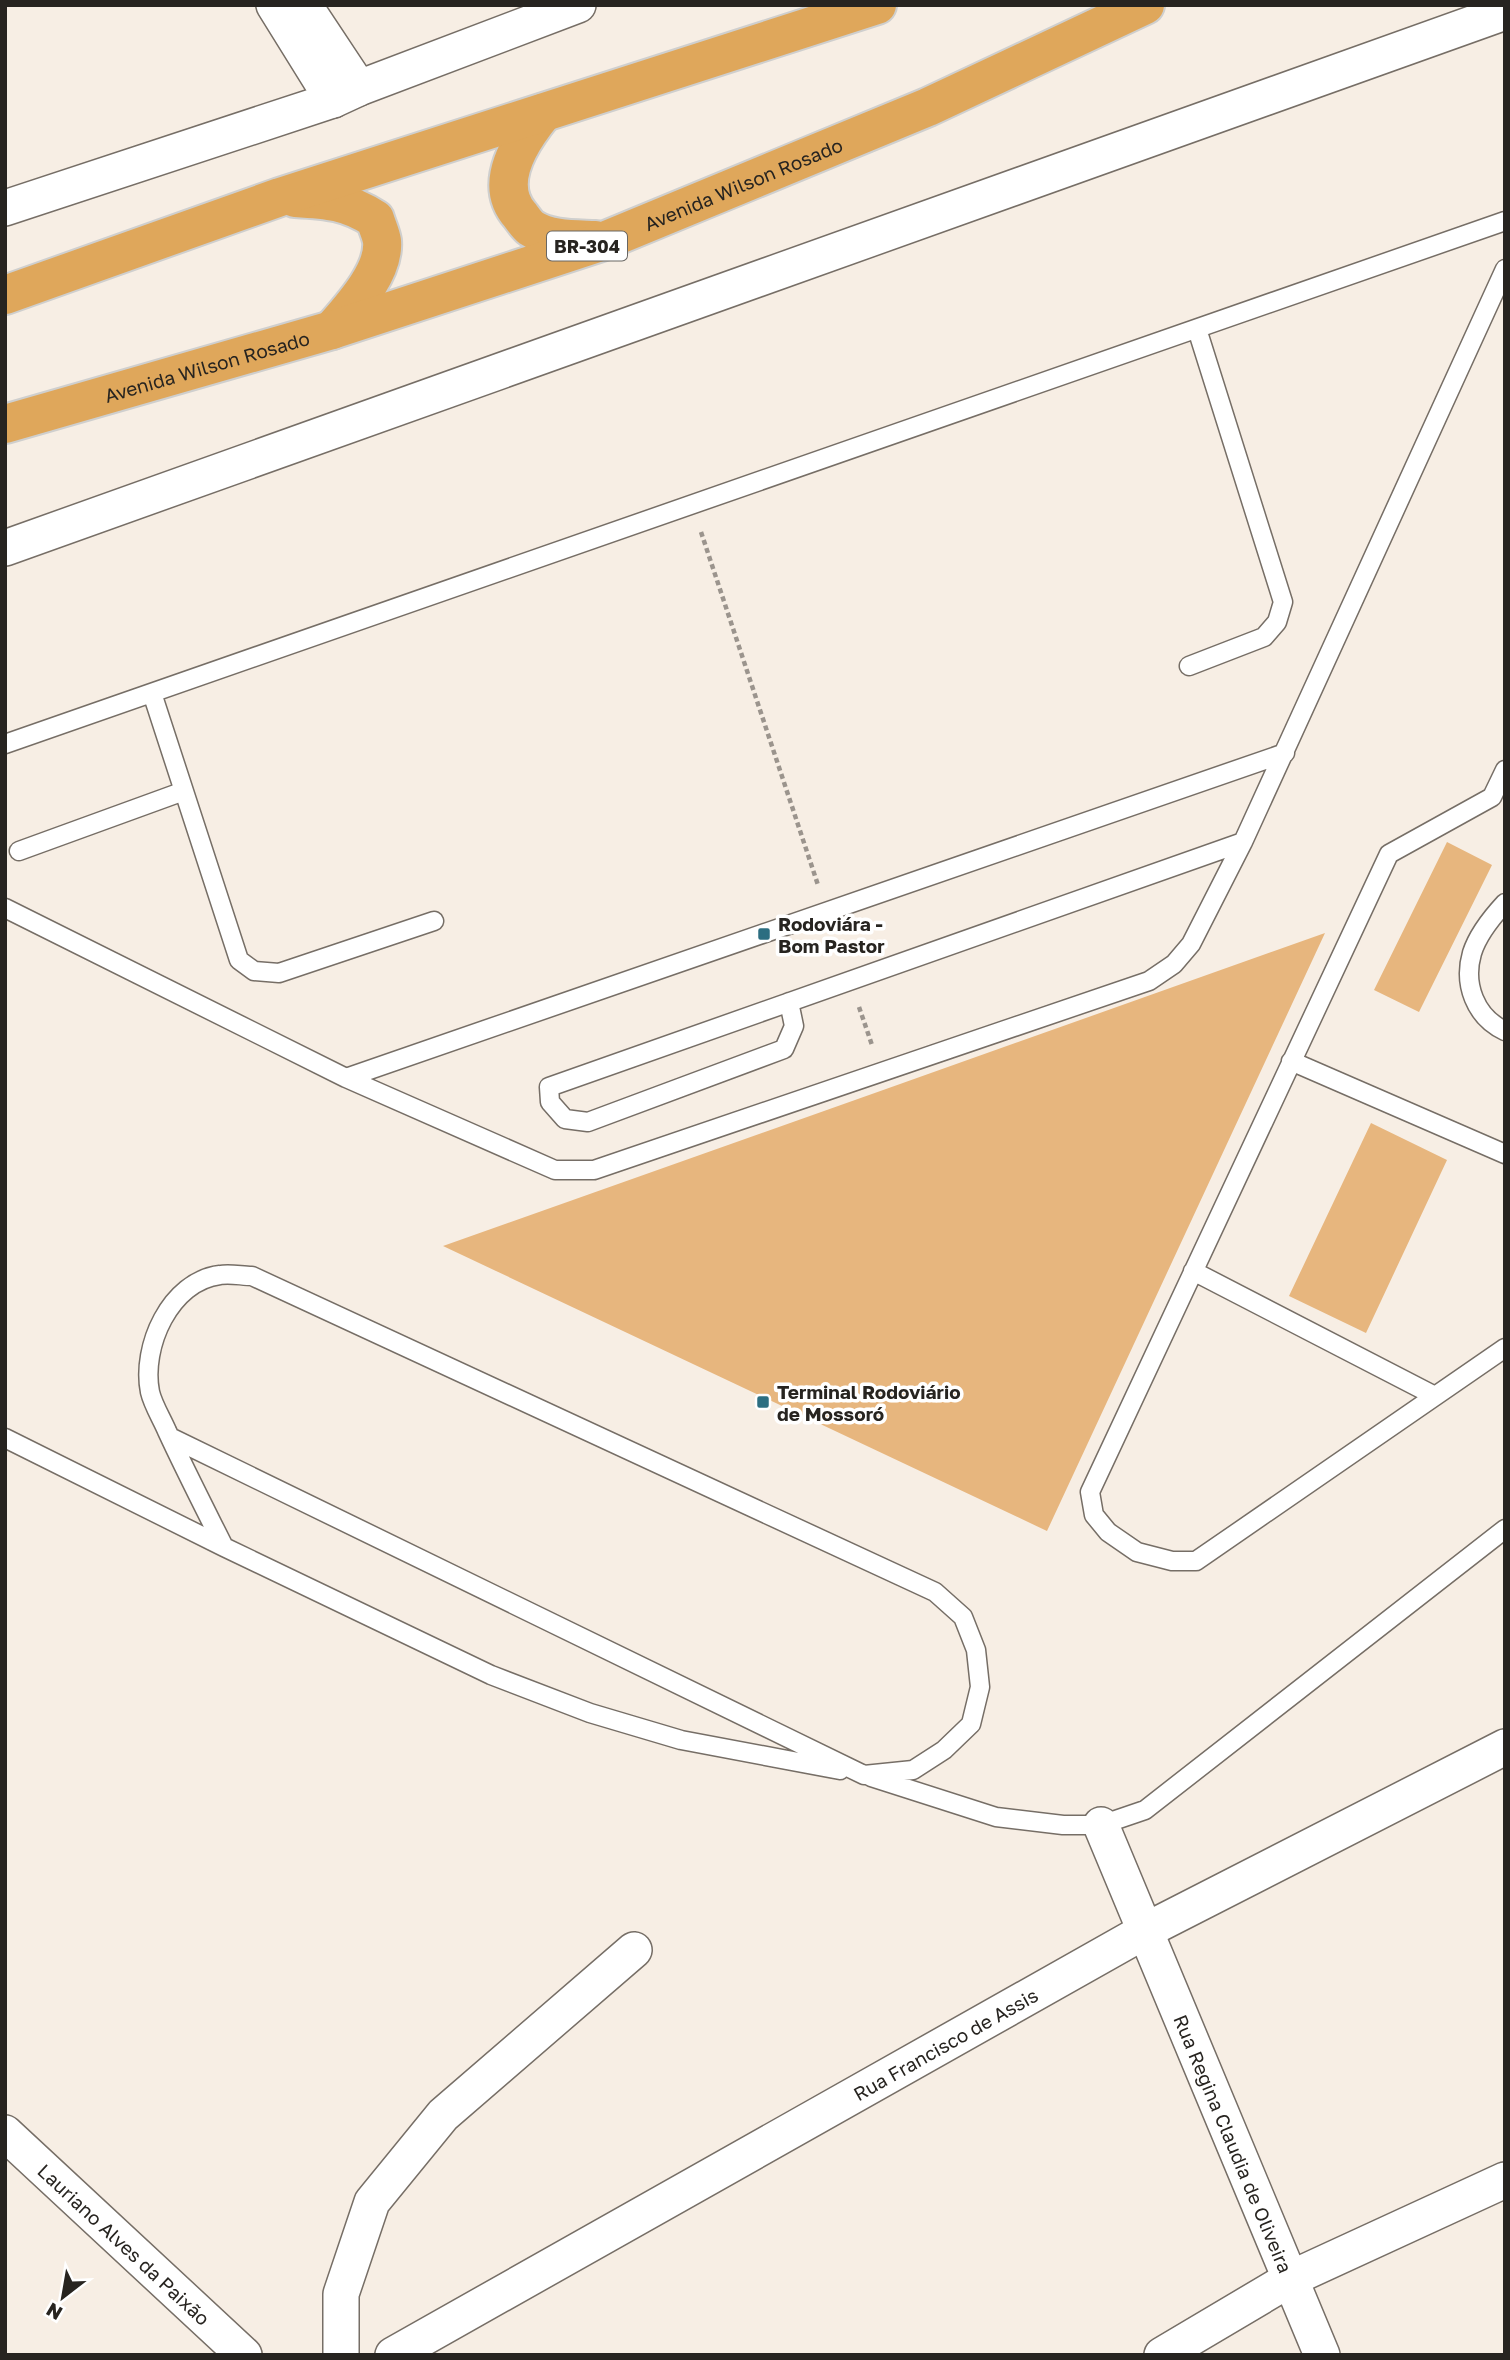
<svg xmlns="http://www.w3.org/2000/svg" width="1510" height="2360" font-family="'Golos Text',sans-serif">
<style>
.building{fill:#e7b67e}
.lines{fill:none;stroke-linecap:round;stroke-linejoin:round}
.service-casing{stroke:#766e66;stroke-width:21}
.minor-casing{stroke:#766e66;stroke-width:38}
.trunk-casing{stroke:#cfcfce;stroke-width:42}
.path{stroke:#9b948d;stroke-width:4.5;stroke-dasharray:5 3.5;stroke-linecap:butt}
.service{stroke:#fff;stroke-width:18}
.minor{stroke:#fff;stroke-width:35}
.trunk{stroke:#dfa75b;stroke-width:38}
.poi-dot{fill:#2c6e81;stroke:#fff;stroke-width:2.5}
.labels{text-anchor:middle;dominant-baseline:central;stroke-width:7;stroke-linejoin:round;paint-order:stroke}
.shield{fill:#fff;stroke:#686663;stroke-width:2}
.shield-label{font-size:18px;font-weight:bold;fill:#272420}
.street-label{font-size:19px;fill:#272420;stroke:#fff}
.poi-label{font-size:19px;font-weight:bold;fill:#272420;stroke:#fff;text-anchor:start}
</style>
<rect width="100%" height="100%" fill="#f7eee4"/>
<path class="building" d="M1447,842l45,23 -73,147 -45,-22z
M1325,933l-278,598 -604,-285 443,-157z
M1371,1123l76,37 -81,173 -77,-37z"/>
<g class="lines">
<defs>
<path id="service" d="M1189,666l75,-29 13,-15 6,-20 -86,-273
M152,693l87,267 15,11 25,2 155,-52
M5,744l1500,-523
M1505,770l-13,27 -103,57 -299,638 4,23 14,17 29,20 35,9h24l309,-213
M19,851l165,-60
M1505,903c-13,14 -27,31 -33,50 -9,31 3,64 33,78
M5,908l341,170 209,92h39l555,-189 25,-17 17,-20 52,-102 262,-573
M789,1002l5,24 -10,23 -196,73 -23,-3 -15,-17 -1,-15 694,-245
M1291,1061l214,93
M346,1078l939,-325
M1193,1271l242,125
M170,1437l694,338 49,-5 31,-20 27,-26 9,-37 -4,-37 -13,-33 -28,-25 -683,-316c-10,0 -22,-3 -32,-1 -50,6 -79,72 -70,117 3,13 12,27 17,39 18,39 38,78 57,116
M5,1438l219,109 267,128 99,38 91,27 159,30
M871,1777l125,40 67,8h38l44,-15 360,-281"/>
<g id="minor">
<path d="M274,5l59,95"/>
<path d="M304,5l55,83"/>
<path d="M5,208l328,-108 26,-12 219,-83"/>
<path d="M5,548l1500,-536"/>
<path id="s1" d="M1101,1825l221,530"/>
<path id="s2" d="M5,2133l239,222"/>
<path d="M341,2355v-61l31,-92 71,-87 191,-165"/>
<path id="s3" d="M393,2355l752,-424 360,-184"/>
<path d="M1162,2355l130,-77 213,-98"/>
</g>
<g id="trunk">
<path d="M543,113c-22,27 -51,70 -23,102 3,4 7,10 11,13 18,12 43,11 64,12"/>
<path d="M295,198c34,2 52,3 80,21 2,7 6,15 7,22 3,31 -31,67 -50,89"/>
<path d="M5,295l275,-98 597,-192"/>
<path id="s4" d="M5,424l327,-94 272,-89 324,-134 217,-102"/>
</g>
</defs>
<use href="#service" class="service-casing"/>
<use href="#minor" class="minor-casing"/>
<use href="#trunk" class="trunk-casing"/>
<path class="path" d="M701,532l117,353
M859,1007l13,38"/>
<use href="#service" class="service"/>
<use href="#minor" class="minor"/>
<use href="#trunk" class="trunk"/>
</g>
<g class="poi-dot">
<rect x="757" y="927" width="14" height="14" rx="3.5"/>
<rect x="756" y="1395" width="14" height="14" rx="3.5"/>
</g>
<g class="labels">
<rect class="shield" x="547" y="231.5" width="80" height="29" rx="5"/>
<g class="shield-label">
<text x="587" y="246">BR-304</text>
</g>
<g class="street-label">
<text stroke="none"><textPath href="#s4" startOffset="777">Avenida Wilson Rosado</textPath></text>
<text stroke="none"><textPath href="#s4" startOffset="210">Avenida Wilson Rosado</textPath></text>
<text stroke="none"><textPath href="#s3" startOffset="634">Rua Francisco de Assis</textPath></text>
<text stroke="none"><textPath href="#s1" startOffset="345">Rua Regina Claudia de Oliveira</textPath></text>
<text stroke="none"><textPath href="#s2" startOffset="163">Lauriano Alves da Paixão</textPath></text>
</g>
<g class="poi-label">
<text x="778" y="923">Rodoviára -<tspan x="778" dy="22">Bom Pastor</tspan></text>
<text x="777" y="1391">Terminal Rodoviário<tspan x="777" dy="22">de Mossoró</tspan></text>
</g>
</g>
<rect width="1510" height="2360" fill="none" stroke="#272420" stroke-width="14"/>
<g transform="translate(63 2297) rotate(211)" stroke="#ffffff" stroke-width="5" paint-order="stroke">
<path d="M0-5L12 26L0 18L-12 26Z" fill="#272420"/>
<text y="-10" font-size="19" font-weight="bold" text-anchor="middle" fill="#272420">N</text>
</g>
</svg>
